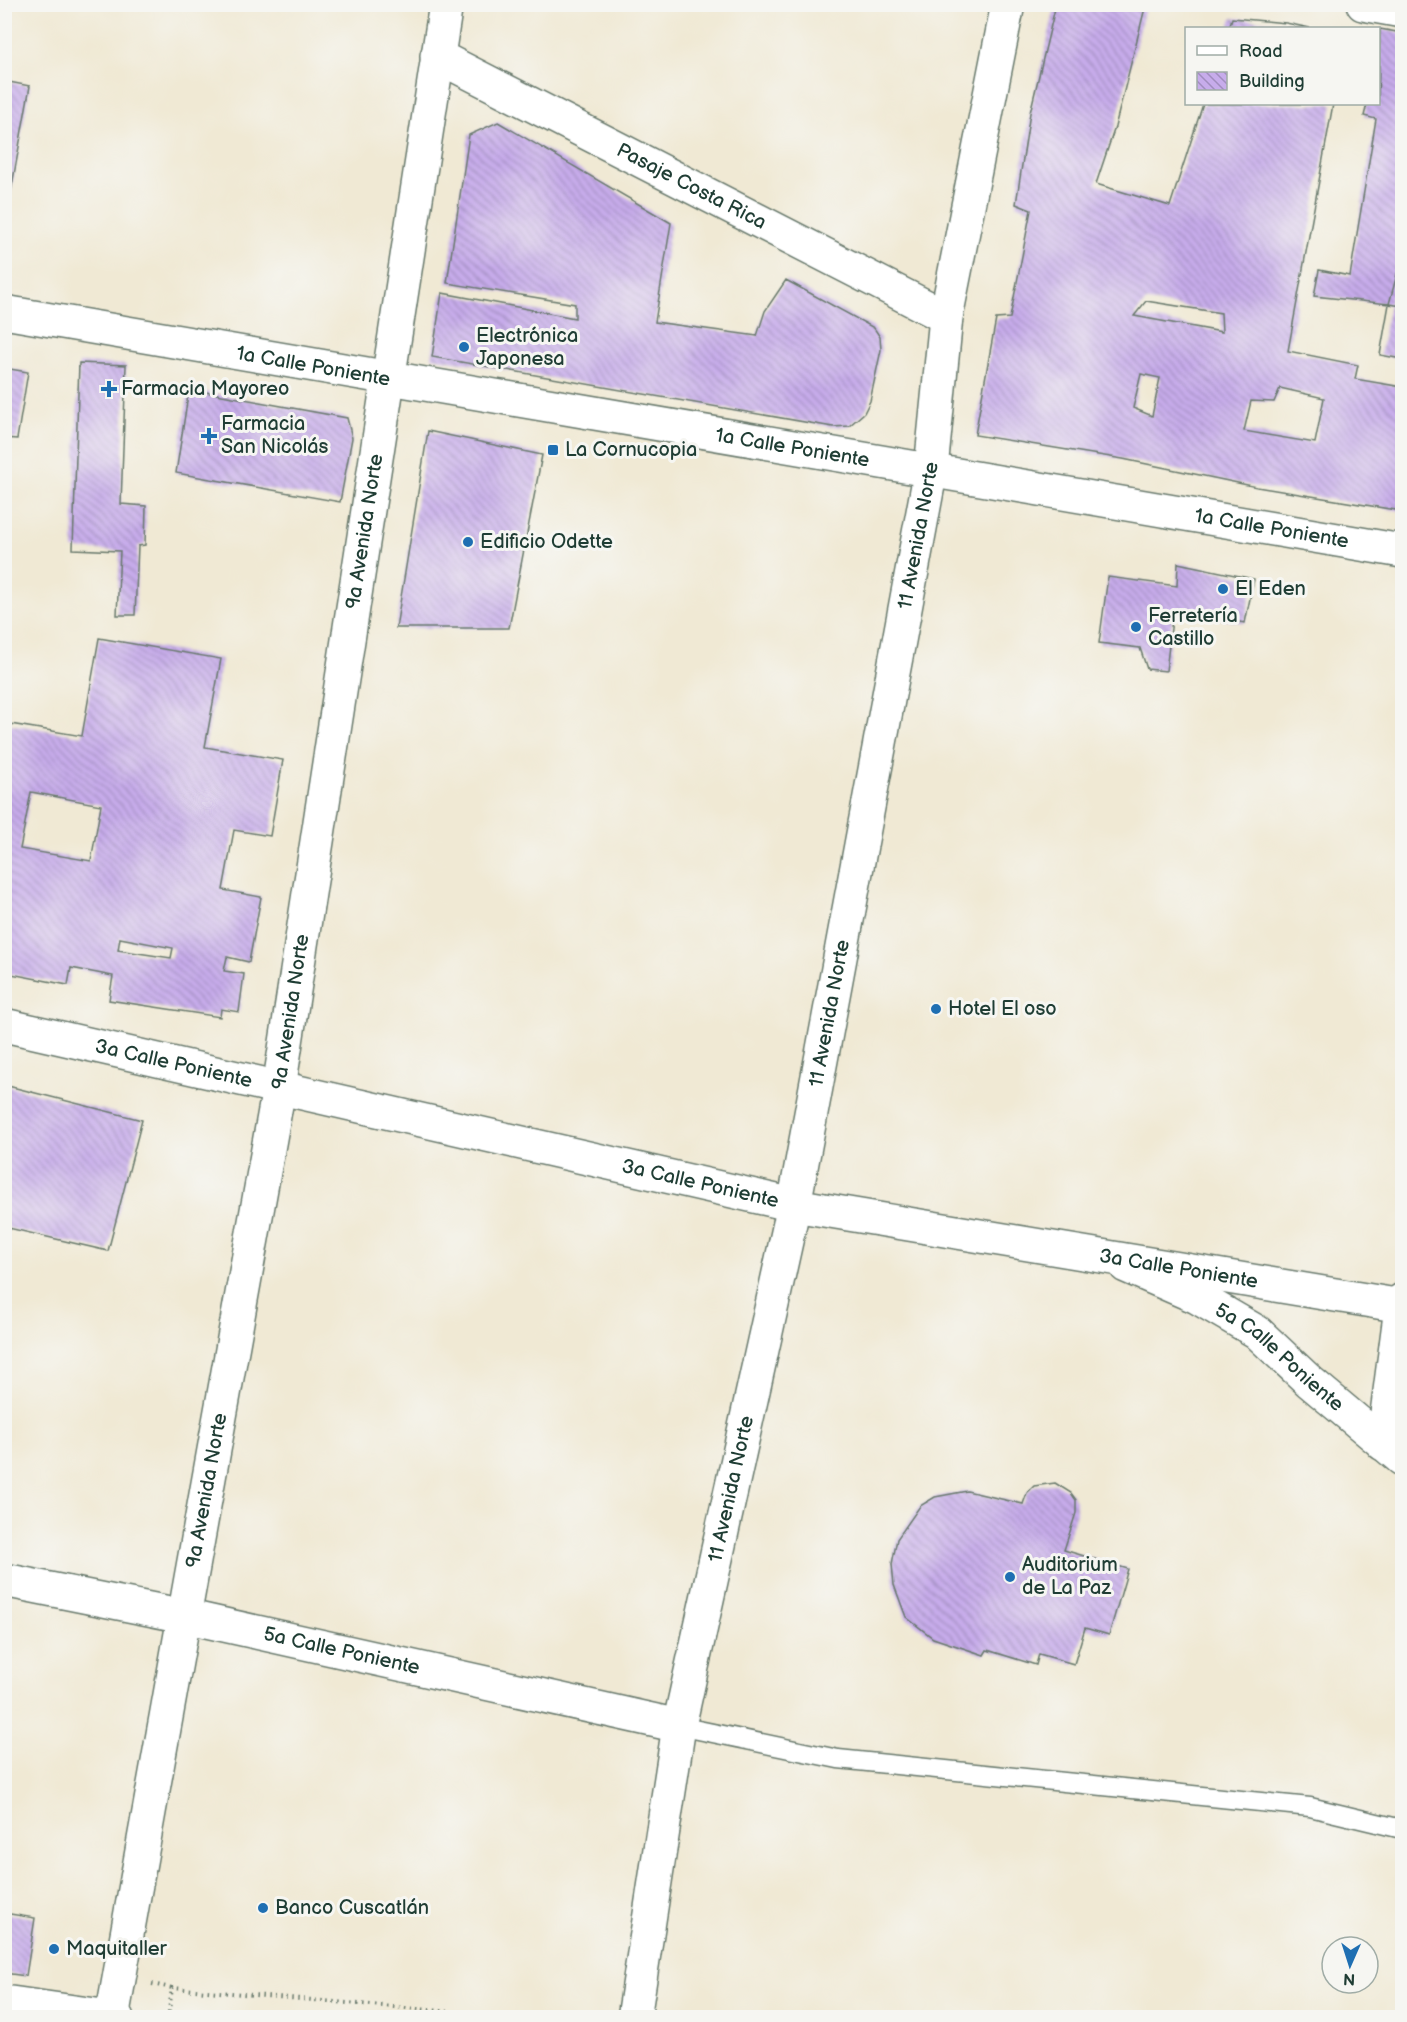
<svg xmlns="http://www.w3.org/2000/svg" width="1407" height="2022" font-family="'Balsamiq Sans',sans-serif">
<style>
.building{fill:url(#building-back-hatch);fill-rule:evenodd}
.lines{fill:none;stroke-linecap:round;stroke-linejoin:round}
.lane-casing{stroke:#68796c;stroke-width:21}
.street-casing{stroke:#68796c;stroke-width:36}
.secondary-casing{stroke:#68796c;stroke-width:36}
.primary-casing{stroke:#68796c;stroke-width:36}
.path{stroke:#68796c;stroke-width:4;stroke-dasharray:1.5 4.5;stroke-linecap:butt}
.lane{stroke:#fff;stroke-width:18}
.street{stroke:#fff;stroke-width:33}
.secondary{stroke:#fff;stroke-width:33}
.primary{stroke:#fff;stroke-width:33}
.poi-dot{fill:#1f6fb2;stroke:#f6f6f2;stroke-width:2}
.labels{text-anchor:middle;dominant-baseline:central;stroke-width:6;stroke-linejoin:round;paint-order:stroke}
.street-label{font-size:20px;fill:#1f3d34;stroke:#f6f6f2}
.poi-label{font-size:20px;fill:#1f3d34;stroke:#f6f6f2;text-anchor:start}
</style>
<defs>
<pattern id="building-back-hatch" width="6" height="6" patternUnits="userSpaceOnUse" patternTransform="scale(1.5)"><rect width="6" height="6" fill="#c7aceb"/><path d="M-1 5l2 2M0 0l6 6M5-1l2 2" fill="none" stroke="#a18dbf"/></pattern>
</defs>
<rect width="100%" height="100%" fill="#f6f6f2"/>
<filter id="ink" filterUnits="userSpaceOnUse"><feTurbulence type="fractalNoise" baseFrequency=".0167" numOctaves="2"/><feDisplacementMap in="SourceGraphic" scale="12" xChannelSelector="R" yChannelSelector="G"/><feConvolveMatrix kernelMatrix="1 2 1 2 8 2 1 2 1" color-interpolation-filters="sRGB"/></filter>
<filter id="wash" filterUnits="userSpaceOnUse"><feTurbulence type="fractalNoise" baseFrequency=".008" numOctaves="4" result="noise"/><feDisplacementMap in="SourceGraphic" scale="24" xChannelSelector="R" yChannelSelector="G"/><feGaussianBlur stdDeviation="1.35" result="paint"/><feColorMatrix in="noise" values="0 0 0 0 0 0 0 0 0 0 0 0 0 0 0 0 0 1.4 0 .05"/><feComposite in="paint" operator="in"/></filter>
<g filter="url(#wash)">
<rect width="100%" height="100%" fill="#f0e9d4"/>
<g id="blocks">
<path class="building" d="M1056,4h90l-31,123 -19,57 74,22 33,-102h130l-45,247 70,14 -3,14 47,8v124l-145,-24 -134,-28 -148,-24 21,-116 14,-1 21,-108 -15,-6 14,-91zM1146,301l75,12 1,19 -88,-16zM1141,374l19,4 -8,38 -19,-8zM1280,388l44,10 -9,45 -71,-12 7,-30 23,1z
M1232,18l54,5 24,5h-81z
M1380,29l22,4v223l-13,48 -75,-8 5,-26 31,6 26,-157 -12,-3 3,-12h11z
M4,81l26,5 -24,133h-2z
M498,122l173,101 -16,99 102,14 8,-25 21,-31 88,48 6,9 1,13 -11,51 -6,12 -15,13 -16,1 -401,-70 10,-64 133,25v-14l-128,-21 22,-148z
M1389,304l13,2v53l-22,-4z
M79,363l47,2 -5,139 25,2 -1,39 -7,1 -3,69h-18l3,-64 -47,-2z
M4,368l24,4 -11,67 -13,-1z
M189,389l158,29 5,20 -12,64 -164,-29z
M428,431l114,24 -33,173h-113z
M1178,563l76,16 -9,44 -72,-12 -7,60 -19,-2 -7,-21 -41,-5 9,-66 69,9z
M99,638l122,21 -16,88 78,13 -13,76 -36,-6 -11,60 38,7 -12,65 -22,-5 -3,14 20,3 -5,38 -18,-3 -1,8 -111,-17 4,-24 -42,-8 -3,17 -62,-12 2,-15 -4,-1v-234l78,13zM31,792l70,13 -10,56 -71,-12zM120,938l53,10 -2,10 -53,-8z
M4,1085l138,35 -34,131 -104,-24z
M1055,1483l16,10 5,7v13l-12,37 64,19 -19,66 -24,-7 -11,36 -35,-10 -3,11 -49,-15 -3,5 -51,-17 -27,-21 -12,-32 -2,-21 5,-25 23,-33 15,-9 32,-6 56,13 4,-11 7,-7z
M4,1913l31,5 -9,58 -22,-3z"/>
</g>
</g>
<g filter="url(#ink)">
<use href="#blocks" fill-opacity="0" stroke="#68796c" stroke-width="1.5"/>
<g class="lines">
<defs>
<path id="lane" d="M679,1726l159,33 472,48 92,22"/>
<g id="street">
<path d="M1363,4l39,7"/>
<path id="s1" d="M437,56l509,261"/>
<path id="s2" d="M1126,1266l71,31 60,35 52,49 93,78"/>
<path d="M1383,1444l19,-144"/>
<path id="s3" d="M4,1580l180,36 495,110"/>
</g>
<g id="secondary">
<path id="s4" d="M4,312c466,84 933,159 1398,239"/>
<path id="s5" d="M4,1025l790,180 608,101"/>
<path id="s6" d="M112,2018l167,-930 167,-1084"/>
<path id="s7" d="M634,2018l45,-292 115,-521 137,-736 15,-152 62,-313"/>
</g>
<path id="primary" d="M4,2002l113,16"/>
</defs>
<use href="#lane" class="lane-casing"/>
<use href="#street" class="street-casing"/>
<use href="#secondary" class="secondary-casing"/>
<use href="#primary" class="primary-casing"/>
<path class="path" d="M152,1984l20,4
M168,2018l4,-30 351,30"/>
<use href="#lane" class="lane"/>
<use href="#street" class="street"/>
<use href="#secondary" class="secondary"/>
<use href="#primary" class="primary"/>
</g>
</g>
<g class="poi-dot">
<circle cx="464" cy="347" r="6"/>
<path d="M106 380h6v6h6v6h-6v6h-6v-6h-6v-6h6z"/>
<path d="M206 427h6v6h6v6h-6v6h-6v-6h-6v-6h6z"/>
<rect x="547" y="444" width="12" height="12" rx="3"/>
<circle cx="468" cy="542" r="6"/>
<circle cx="1223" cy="589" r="6"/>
<circle cx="1136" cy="627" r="6"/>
<circle cx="936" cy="1009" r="6"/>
<circle cx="1010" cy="1577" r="6"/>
<circle cx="263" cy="1908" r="6"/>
<circle cx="54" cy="1949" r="6"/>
</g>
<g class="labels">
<g class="street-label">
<text stroke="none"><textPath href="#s1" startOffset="286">Pasaje Costa Rica</textPath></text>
<text stroke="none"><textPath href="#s4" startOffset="314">1a Calle Poniente</textPath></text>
<text stroke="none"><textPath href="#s4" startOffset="800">1a Calle Poniente</textPath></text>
<text stroke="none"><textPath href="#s4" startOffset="1286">1a Calle Poniente</textPath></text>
<text stroke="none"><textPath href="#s6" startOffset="1508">9a Avenida Norte</textPath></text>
<text stroke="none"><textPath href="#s7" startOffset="1510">11 Avenida Norte</textPath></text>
<text stroke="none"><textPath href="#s6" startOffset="1022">9a Avenida Norte</textPath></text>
<text stroke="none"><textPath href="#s7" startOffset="1024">11 Avenida Norte</textPath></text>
<text stroke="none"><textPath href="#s5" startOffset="174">3a Calle Poniente</textPath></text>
<text stroke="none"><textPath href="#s5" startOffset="714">3a Calle Poniente</textPath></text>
<text stroke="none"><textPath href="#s5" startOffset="1200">3a Calle Poniente</textPath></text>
<text stroke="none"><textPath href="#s2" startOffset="180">5a Calle Poniente</textPath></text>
<text stroke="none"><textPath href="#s7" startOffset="538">11 Avenida Norte</textPath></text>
<text stroke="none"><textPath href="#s6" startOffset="536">9a Avenida Norte</textPath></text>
<text stroke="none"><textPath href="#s3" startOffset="345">5a Calle Poniente</textPath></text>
</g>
<g class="poi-label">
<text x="476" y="336">Electrónica<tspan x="476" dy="23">Japonesa</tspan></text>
<text x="121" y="389">Farmacia Mayoreo</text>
<text x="221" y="424">Farmacia<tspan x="221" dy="23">San Nicolás</tspan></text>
<text x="565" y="450">La Cornucopia</text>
<text x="480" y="542">Edificio Odette</text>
<text x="1235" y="589">El Eden</text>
<text x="1148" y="616">Ferretería<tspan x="1148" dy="23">Castillo</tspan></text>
<text x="948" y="1009">Hotel El oso</text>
<text x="1022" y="1565">Auditorium<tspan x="1022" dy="23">de La Paz</tspan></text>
<text x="275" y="1908">Banco Cuscatlán</text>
<text x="66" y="1949">Maquitaller</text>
</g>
</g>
<rect width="1407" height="2022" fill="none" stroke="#f6f6f2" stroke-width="24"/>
<rect x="1185" y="27" width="195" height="78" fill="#f6f6f2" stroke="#a0aca6" stroke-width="1.5"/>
<rect x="1197" y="46" width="30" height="9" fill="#ffffff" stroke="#a0aca6" stroke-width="1.5"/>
<text x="1239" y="57" font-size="18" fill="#1f3d34">Road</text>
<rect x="1197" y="72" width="30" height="18" fill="url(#building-back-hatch)" stroke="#a0aca6" stroke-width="1.5"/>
<text x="1239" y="87" font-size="18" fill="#1f3d34">Building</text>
<g transform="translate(1350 1965) rotate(183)"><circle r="28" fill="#f6f6f2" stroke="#a0aca6" stroke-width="1.5"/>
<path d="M0-4.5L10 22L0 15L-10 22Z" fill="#1f6fb2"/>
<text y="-9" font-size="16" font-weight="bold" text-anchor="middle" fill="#1f3d34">N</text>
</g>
</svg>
